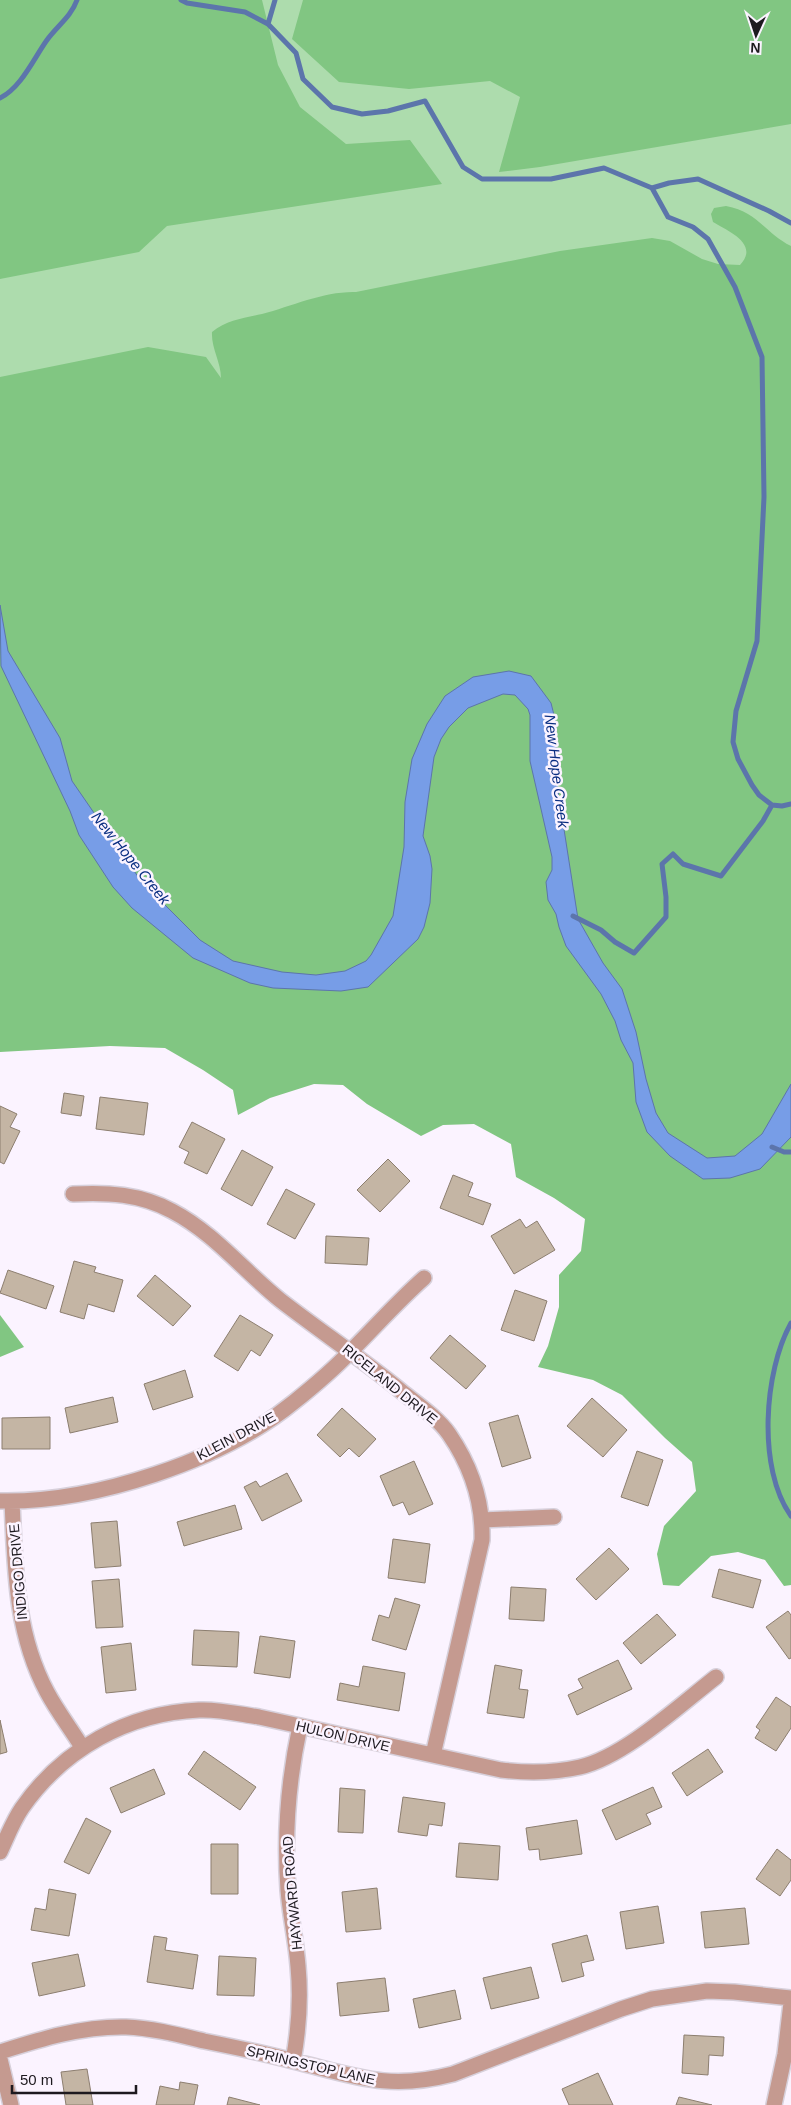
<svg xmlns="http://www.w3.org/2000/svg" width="791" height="2105" font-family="Helvetica,sans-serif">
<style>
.green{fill:#addcad}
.forest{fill:#81c682}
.water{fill:#779de7;stroke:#5c75ab}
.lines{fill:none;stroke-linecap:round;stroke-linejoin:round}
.stream{stroke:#5c75ab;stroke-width:5}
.building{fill:#c4b5a4;stroke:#8c7e6f}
.minor-casing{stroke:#d7d0db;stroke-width:18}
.minor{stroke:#c59a90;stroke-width:15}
.labels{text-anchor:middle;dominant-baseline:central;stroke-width:5;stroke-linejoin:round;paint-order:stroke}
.street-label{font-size:14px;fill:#1d191f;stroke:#fbf3ff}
.water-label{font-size:15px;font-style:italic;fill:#0a2e82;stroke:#fbf3ff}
</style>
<rect width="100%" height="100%" fill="#fbf3ff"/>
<path class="green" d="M10,0h781v478l-791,127v-576z"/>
<path class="forest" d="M0,0h262l16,65 22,42 46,37 64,-4 32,44 -275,42 -28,26 -139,27z
M303,0h488v124l-251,43 -41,5 21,-75 -30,-16 -81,8 -70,-7 -47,-43z
M726,206c32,6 39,27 65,40v1339l-7,1 -19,-26 -27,-8 -27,4 -32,30 -16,-1 -6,-31 7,-28 32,-35 -4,-29 -27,-24 -43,-43 -29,-15 -55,-13 10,-21 11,-39v-32l22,-24 4,-32 -31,-21 -38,-21 -5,-33 -37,-20 -31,1 -22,11 -54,-32 -24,-19 -29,-1 -44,14 -32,17 -5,-25 -30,-20 -38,-22 -55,-2 -110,6v-675l148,-30 58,10 15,21c0,-16 -10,-30 -9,-46 15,-12 32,-14 50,-18 30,-8 63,-23 94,-22l204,-41 92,-13 18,3 32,18 16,5 22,1c20,-21 -12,-34 -27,-43l-2,-8 3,-6z
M0,1315l24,32 -24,10z"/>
<path class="water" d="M0,605l8,46 52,87 12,43 69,100 59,59 33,21 49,11 34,3 29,-4 21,-10 5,-6 22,-39 11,-69 1,-45 7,-43 15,-35 18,-28 28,-19 36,-6 22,5 20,27 5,20v55l22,141 25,44 19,26 14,43 10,47 10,34 12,20 39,25 28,-2 27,-22 29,-50v53l-31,32 -30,9 -27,1 -33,-23 -23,-24 -11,-30 -3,-39 -12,-23 -6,-19 -14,-27 -35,-48 -7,-19 -3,-13 -8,-14 -2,-18 6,-12v-13l-22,-96v-46l-2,-6 -13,-14 -12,-1 -35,14 -19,19 -8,12 -7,18 -11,79 7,20 2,13 -2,34 -6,24 -6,12 -50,48 -27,4 -68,-3 -23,-5 -57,-25 -61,-50 -19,-21 -34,-52 -9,-24 -69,-145z"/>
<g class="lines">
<path class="stream" d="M181,0l6,3 58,9 23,12 28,29 7,26 29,28 30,7 26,-3 37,-10 38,66 19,12h69l53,-11 48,20 16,29 25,10 15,12 27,48 27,70 2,140 -7,144 -21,70 -3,31 5,17 14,26 7,10 13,10
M268,24l7,-24
M0,98c21,-10 34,-40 47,-58 10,-14 24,-23 30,-40
M652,188l17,-5 29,-4 71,32 22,12
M573,916l28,14 14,12 19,11 32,-36v-20l-4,-33 11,-10 10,10 38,12 42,-55 9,-16 10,1 9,-2
M772,1147l12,5h7
M791,1323c-27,48 -34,146 0,193"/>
</g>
<path class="building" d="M64,1093l20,3 -3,20 -20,-3z
M100,1097l48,6 -4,32 -48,-6z
M0,1106l17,8 -7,13 10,4 -16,33 -4,-2z
M192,1122l33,17 -18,35 -23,-11 5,-11 -10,-5z
M242,1150l31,17 -21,39 -31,-17z
M388,1159l22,22 -30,31 -23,-22z
M453,1175l20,8 -5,13 23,8 -8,21 -43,-17z
M286,1189l29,15 -20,35 -28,-15z
M520,1219l6,9 11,-7 18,29 -41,24 -23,-38z
M326,1236l43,2 -2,27 -42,-2z
M74,1261l22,6 -2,5 29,8 -9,32 -26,-8 -4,15 -24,-7z
M8,1270l46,16 -8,23 -46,-16z
M155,1275l36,31 -18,20 -36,-30z
M515,1290l32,11 -13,40 -33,-11z
M240,1315l33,20 -13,21 -9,-6 -13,21 -24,-15z
M450,1335l36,31 -20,23 -36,-31z
M185,1370l8,27 -40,13 -9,-26z
M113,1397l5,25 -48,11 -5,-25z
M592,1398l35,32 -24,27 -36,-31z
M342,1408l34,31 -17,18 -10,-9 -9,9 -23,-22z
M518,1415l13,43 -29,9 -13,-44z
M50,1417v32h-48v-31z
M637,1451l26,9 -15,46 -27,-9z
M414,1461l19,43 -24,11 -6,-13 -10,4 -13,-30z
M287,1473l15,28 -40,20 -18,-34 12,-6 4,6z
M235,1505l7,24 -58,17 -7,-24z
M117,1521l4,45 -26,2 -4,-45z
M393,1539l37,5 -5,39 -37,-5z
M609,1548l20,21 -33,31 -20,-21z
M719,1569l42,11 -8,28 -41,-11z
M119,1579l4,48 -27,1 -4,-47z
M511,1587l35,2 -2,32 -35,-2z
M395,1598l25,7 -14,45 -34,-10 7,-25 10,3z
M788,1611l3,4v43l-2,1 -23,-32z
M657,1614l19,21 -35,29 -18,-21z
M194,1630l45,2 -2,35 -45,-2z
M260,1636l35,5 -5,37 -36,-5z
M131,1643l5,47 -30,3 -5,-46z
M618,1660l14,29 -55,26 -9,-20 15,-7 -5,-9z
M495,1665l27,5 -3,19 9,1 -4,28 -37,-5z
M363,1666l42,7 -6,38 -62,-11 3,-17 19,4z
M776,1697l15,10v21l-15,23 -21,-13 5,-8 -4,-3z
M0,1720l7,32 -7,2z
M708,1749l15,23 -36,24 -15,-23z
M204,1751l52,36 -16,23 -52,-36z
M154,1769l11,25 -44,19 -11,-25z
M653,1787l9,20 -16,7 5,10 -35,16 -14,-30z
M340,1788l25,2 -2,43 -25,-1z
M403,1797l42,6 -3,23 -13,-2 -2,12 -29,-4z
M86,1818l25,13 -22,43 -25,-12z
M577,1820l5,34 -42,6 -1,-11 -10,1 -3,-22z
M459,1843l41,3 -2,34 -42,-3z
M211,1844h27v50h-27z
M777,1849l14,11v20l-11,16 -24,-17z
M377,1888l4,41 -35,3 -4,-40z
M49,1889l27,5 -7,42 -38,-6 4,-22 11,2z
M658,1906l6,37 -38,6 -6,-37z
M745,1908l4,36 -44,4 -4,-36z
M587,1935l7,25 -13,3 3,13 -22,6 -10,-38z
M154,1936l13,2 -2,12 33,5 -5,34 -46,-7z
M78,1954l7,32 -46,10 -7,-33z
M219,1956l37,2 -2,38 -37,-1z
M531,1967l8,31 -48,11 -8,-31z
M385,1978l4,33 -49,5 -3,-33z
M455,1990l6,29 -42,9 -6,-29z
M684,2035l40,2 -1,19 -14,-1 -1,20 -26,-2z
M87,2069l6,36h-27l-5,-33z
M598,2073l15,32h-44l-7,-16z
M180,2082l18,3 -4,20h-38l4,-19 19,4z
M229,2097l31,8h-33z
M679,2097l33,8h-36z"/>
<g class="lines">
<defs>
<path id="minor" d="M73,1194c34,-2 68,0 99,17 42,22 71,59 108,89 40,31 82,59 121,91 16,13 36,26 48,43 22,32 34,67 33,106l-49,215
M0,1501c93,2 222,-40 294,-99 20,-16 40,-33 57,-51 25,-25 47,-50 73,-73
M12,1501c3,66 3,131 35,191 10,19 24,37 35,55
M482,1520l72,-3
M0,1852c7,-15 13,-31 22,-44 41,-59 106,-95 177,-98 20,-1 40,4 60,7l242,53c27,3 53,3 79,-3 44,-10 100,-62 136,-90
M0,2052c41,-13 82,-26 126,-25 26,1 53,8 78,14 30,6 60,12 89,20 62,15 95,30 160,13l168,-65 31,-10 55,-8 27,1 57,6
M0,2059l11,46
M293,2061c6,-32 8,-63 5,-95 -2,-26 -8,-51 -10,-76 -4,-56 0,-109 12,-164
M774,2105l11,-51 6,-51"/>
</defs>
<use href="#minor" class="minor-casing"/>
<use href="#minor" class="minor"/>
</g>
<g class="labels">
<g class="street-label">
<text transform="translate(390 1384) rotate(39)">RICELAND DRIVE</text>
<text transform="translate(236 1436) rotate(-28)">KLEIN DRIVE</text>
<text transform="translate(18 1572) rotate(-95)">INDIGO DRIVE</text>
<text transform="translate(343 1736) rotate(13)">HULON DRIVE</text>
<text transform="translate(292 1893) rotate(-95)">HAYWARD ROAD</text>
<text transform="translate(311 2065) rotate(13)">SPRINGSTOP LANE</text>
</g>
<g class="water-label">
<text transform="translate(557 771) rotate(83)">New Hope Creek</text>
<text transform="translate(131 858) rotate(51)">New Hope Creek</text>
</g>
</g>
<g transform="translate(756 35) rotate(183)" stroke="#fbf3ff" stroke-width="4" paint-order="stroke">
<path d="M0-4L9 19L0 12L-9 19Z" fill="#1d191f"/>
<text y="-8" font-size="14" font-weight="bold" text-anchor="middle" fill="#1d191f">N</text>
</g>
<path d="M12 2085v8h124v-8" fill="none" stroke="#1d191f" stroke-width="2.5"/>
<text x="20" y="2085" font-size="15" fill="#1d191f" stroke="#fbf3ff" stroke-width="4" paint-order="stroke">50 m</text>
</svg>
